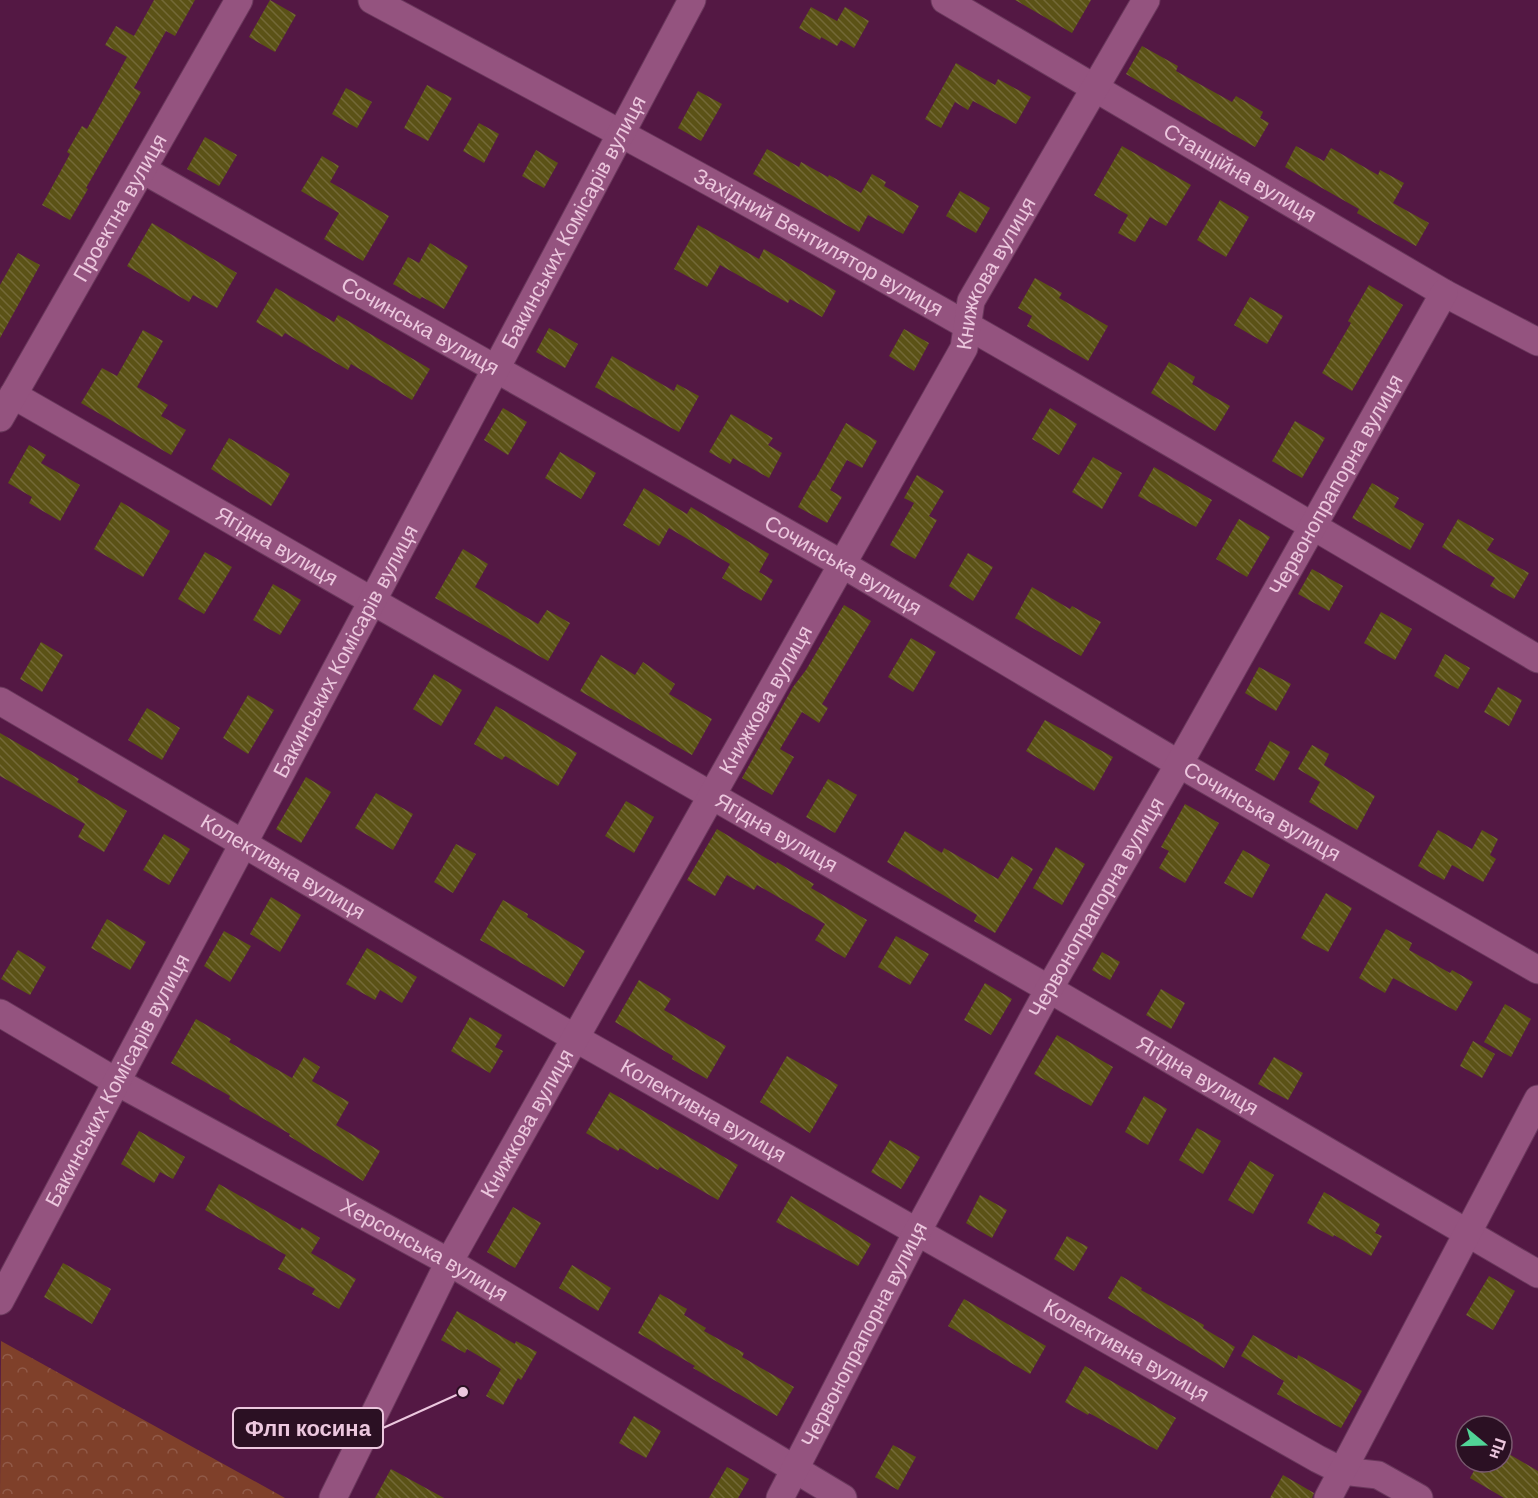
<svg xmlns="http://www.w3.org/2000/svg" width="1538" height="1498" font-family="'DM Sans',sans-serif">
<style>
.park{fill:url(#park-crowns)}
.building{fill:url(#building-back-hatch)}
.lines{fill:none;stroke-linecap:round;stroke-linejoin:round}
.minor-casing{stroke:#6a385c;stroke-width:29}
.minor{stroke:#94537f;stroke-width:27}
.labels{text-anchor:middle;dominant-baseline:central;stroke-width:4.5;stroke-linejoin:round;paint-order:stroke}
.street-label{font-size:21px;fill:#ecc7de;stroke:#2b1023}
.leader{fill:none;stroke:#ecc7de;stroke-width:2}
.callout-dot{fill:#ecc7de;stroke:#2b1023;stroke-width:2}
.callout{fill:#2b1023;stroke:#ecc7de;stroke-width:2}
.callout-label{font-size:22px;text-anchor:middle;font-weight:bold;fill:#ecc7de}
</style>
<defs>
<pattern id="park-crowns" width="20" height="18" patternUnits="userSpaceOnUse" patternTransform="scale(1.5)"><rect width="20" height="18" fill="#7f402a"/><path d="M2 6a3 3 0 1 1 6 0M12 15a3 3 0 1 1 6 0" fill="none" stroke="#915a48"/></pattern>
<pattern id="building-back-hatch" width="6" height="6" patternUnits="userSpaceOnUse" patternTransform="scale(1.5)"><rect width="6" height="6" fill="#5b5216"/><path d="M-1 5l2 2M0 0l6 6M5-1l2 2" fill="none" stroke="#736937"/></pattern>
</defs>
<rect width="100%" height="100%" fill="#541844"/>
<path class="park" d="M1,1341l284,157h-285z"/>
<path class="building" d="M154,0h41l-20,36 -9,-5 -32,57 7,4 -55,96 2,1 -18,31 -28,-15 28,-51 -3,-2 15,-26 5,3 40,-72 -22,-12 11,-19 18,10z
M270,0l26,15 -21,37 -26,-15z
M1015,0h76l-19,33z
M811,7l26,14 8,-14 24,14 -15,27 -13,-8 -4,6 -16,-9 -1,3 -21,-12z
M1142,46l36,20 -2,5 56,31 4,-6 27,16 -3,6 9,5 -14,24 -129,-73z
M956,63l39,22 3,-6 33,18 -15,27 -43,-23 -5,9 -13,-8 -14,26 -16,-9z
M427,85l25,13 -24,43 -24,-13z
M346,88l26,14 -15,26 -25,-14z
M698,91l24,13 -21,37 -23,-13z
M479,123l20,11 -15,29 -21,-12z
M205,137l32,18 -18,31 -32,-17z
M1122,146l69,39 -25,41 -16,-9 -15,25 -17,-9 10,-18 -34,-20z
M1296,146l28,15 7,-13 47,27 2,-5 24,13 -11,20 36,20 -13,23 -59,-33 2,-4 -74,-42z
M767,149l32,18 2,-5 27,15 1,-2 32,18 11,-19 14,8 -2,4 35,20 -16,28 -35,-19 -9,17 -106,-58z
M536,150l22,13 -14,25 -22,-12z
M322,156l17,10 -9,16 59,34 -26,45 -39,-22 15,-26 -38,-22z
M960,191l30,17 -14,25 -30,-17z
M1220,200l29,17 -23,40 -29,-17z
M152,223l85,50 -20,35 -24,-13 -4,7 -62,-36z
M698,225l61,34 5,-10 72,42 -14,26 -32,-18 -2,4 -68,-38 -13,22 -33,-18z
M430,243l38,23 -24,43 -22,-12 -2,2 -27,-15 15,-27 11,6z
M18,253l22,12 -40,73v-53z
M1035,278l27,15 -3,5 49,28 -20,35 -61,-35 5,-10 -14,-8z
M1369,285l34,20 -51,86 -30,-18 29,-50 -3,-2z
M276,288l58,34 4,-7 92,54 -18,31 -61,-36 -3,6 -63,-37 -3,4 -26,-15z
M1250,297l33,19 -16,28 -33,-19z
M549,328l29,16 -13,24 -29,-16z
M904,329l25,14 -15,28 -25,-15z
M143,330l20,11 -26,46 31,18 -7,11 25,14 -15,25 -90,-52 21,-35 15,8z
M612,356l62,35 3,-7 22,12 -20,36 -84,-45z
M1169,362l26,15 -3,7 38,22 -15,25 -64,-38z
M503,408l24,14 -19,33 -24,-15z
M1050,408l27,16 -18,31 -27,-16z
M731,414l42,24 -5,7 14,8 -13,25 -36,-20 -3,6 -21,-12z
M1295,421l30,17 -23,40 -30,-17z
M846,423l31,18 -15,27 -15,-8 -17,30 12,7 -15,26 -29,-16 15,-27 1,1z
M229,438l61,36 -19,32 -60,-37z
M29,445l17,10 -5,8 39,22 -20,36 -31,-18 3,-6 -24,-14z
M560,452l36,21 -15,26 -36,-21z
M1093,457l29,16 -20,36 -30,-17z
M1154,467l58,33 -16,27 -58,-31z
M917,475l27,16 -15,25 8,4 -22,39 -25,-14 24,-42 -10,-5z
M1372,483l27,15 -5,9 30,17 -14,26 -58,-32z
M644,488l43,26 4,-7 78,47 -10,18 14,8 -12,21 -39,-23 8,-14 -61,-36 -10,18 -36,-21z
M121,502l49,29 -27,46 -49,-28z
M1239,519l31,18 -23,40 -31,-18z
M1458,519l36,20 -7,11 42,23 -15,26 -24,-13 5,-8 -53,-31z
M463,549l25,15 -13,23 63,37 9,-14 23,13 -22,38 -113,-63z
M205,552l27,15 -28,47 -26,-15z
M968,553l25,14 -20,34 -24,-15z
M1312,569l31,17 -14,25 -31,-17z
M273,584l28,16 -21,35 -27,-15z
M1032,587l38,22 2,-3 29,16 -20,34 -66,-38z
M844,605l27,16 -49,83 6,4 -9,15 -17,-11 -22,37 14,8 -22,38 -30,-17 51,-91 13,-17z
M1381,612l31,17 -17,31 -31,-17z
M911,638l25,14 -23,40 -25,-15z
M41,642l22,13 -21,37 -22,-13z
M1445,654l25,14 -12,21 -24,-13z
M601,655l34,20 8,-13 32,22 -6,10 43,25 -20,36 -112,-64z
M1259,667l32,17 -15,27 -31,-18z
M434,674l28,16 -21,36 -28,-17z
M1498,687l24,13 -13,26 -25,-14z
M248,695l26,15 -26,44 -25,-16z
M496,706l81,47 -19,33 -53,-30 -3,4 -28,-16z
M147,708l33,20 -18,32 -34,-20z
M1045,720l68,37 -19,34 -68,-40z
M0,733l79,46 -2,3 50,29 -23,41 -26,-15 7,-13 -85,-48z
M1270,741l20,11 -16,29 -19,-11z
M1312,745l17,9 -5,11 51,31 -18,34 -48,-28 11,-20 -22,-13z
M306,777l25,15 -30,51 -25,-14z
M828,779l29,16 -22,38 -29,-16z
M376,793l37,21 -20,36 -38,-22z
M626,801l28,16 -20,36 -29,-17z
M1185,804l34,19 -34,60 -26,-15 10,-17 -8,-4z
M717,829l59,35 1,-2 37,22 -3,4 56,32 -22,38 -30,-18 10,-16 -68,-39 -3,5 -27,-15 -12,21 -28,-16z
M1438,830l34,19 10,-19 16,9 -8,16 6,4 -13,23 -31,-17 -8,15 -26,-14z
M905,831l37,22 2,-5 54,31 14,-23 21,13 -38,64 -21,-12 3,-6 -90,-53z
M164,834l26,15 -21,36 -26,-15z
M456,844l20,10 -23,39 -19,-11z
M1056,847l29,17 -23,41 -29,-17z
M1243,850l27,15 -18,33 -28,-15z
M1326,893l26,15 -24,44 -27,-14z
M271,897l30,18 -21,37 -30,-18z
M503,900l25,14 -1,3 58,34 -21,36 -84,-47z
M107,919l39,23 -16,28 -39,-22z
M1386,929l26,14 -3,7 41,23 2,-3 21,12 -17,29 -63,-33 -8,15 -26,-15z
M224,931l27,15 -21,36 -26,-16z
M896,936l33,18 -19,31 -32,-18z
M367,948l50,29 -15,26 -22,-13 -5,10 -29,-16z
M18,950l28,17 -16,28 -29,-16z
M1102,952l18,10 -10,18 -18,-10z
M639,980l32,19 -7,11 62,36 -19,33 -35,-20 1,-3 -58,-34z
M985,983l27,16 -21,36 -27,-15z
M1161,989l24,14 -14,26 -25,-14z
M1505,1004l26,15 -20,38 -27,-15z
M470,1017l32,18 -7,12 8,4 -13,22 -39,-22z
M196,1019l35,20 -2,3 63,36 12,-21 16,10 -8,14 37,21 -13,23 44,26 -17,30 -74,-45 1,-2 -61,-35 1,-3 -59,-33z
M1057,1035l56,32 -22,39 -57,-32z
M1473,1041l22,13 -13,24 -22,-12z
M787,1056l51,29 -28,48 -50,-31z
M1274,1057l29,16 -15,27 -30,-16z
M610,1092l128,73 -20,35 -58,-33 -2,3 -38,-22 -2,3 -32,-18z
M1144,1096l23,13 -19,36 -23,-13z
M1197,1128l24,13 -18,33 -24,-14z
M139,1131l46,26 -12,22 -13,-7 -6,11 -33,-19z
M890,1140l30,17 -19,32 -30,-17z
M1250,1161l24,14 -21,39 -25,-14z
M219,1184l81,46 2,-3 18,11 -9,15 45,26 -17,30 -27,-15 3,-5 -37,-20 8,-14 -81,-45z
M1324,1192l56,32 -5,9 7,3 -11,20 -37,-21 -1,2 -26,-14z
M980,1195l27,15 -15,28 -26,-15z
M791,1196l80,48 -13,22 -82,-44z
M513,1207l28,16 -26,45 -28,-16z
M1067,1236l21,11 -14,24 -20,-12z
M63,1263l48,26 -19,35 -48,-27z
M572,1265l39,23 -13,23 -39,-23z
M1121,1276l21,12 -1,2 63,35 -1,3 32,19 -11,21 -116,-70z
M1489,1276l26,15 -22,39 -27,-15z
M660,1294l27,15 -3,6 22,13 -2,3 40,22 -2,4 52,30 -17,29 -84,-48 2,-2 -57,-33z
M964,1299l82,47 -16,28 -82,-48z
M457,1311l58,33 1,-3 21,11 -16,28 -3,-2 -15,27 -17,-9 15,-27 -34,-20 -2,4 -24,-13z
M1253,1335l44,24 1,-4 64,36 -21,37 -64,-34 7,-13 -43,-25z
M1085,1366l91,52 -19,32 -68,-37 -1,2 -23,-13z
M634,1416l27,15 -15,27 -27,-15z
M893,1445l23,12 -18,33 -23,-13z
M1502,1450l36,21v27h-34l-34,-20 9,-16h23z
M727,1467l22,12 -11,19h-29z
M391,1469l53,29h-69z
M1283,1475l31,18 -2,5h-42z"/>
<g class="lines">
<defs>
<g id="minor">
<path id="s1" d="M372,0c200,107 400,214 596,326 191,109 381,221 570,333"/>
<path id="s2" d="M945,0l499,293 94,49"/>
<path id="s3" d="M143,170l699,394 337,200 359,206"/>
<path id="s4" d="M13,395l1036,594 489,285"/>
<path id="s5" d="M0,418l239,-418"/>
<path id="s6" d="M0,701l575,337 743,421 24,12 36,4 41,23"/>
<path id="s7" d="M0,1013l117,69 332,180 394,236"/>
<path id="s8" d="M0,1301l692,-1301"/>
<path id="s9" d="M333,1498l116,-236 515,-914 7,-47 175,-301"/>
<path id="s10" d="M780,1498l137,-266 132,-243 130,-225 265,-471"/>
<path d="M1328,1498l210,-399"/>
</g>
</defs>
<use href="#minor" class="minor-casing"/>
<use href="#minor" class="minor"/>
</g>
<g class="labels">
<g class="street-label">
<text stroke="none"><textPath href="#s2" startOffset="342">Станційна вулиця</textPath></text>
<text stroke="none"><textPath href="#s5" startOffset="242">Проектна вулиця</textPath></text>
<text stroke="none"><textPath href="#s8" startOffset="1222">Бакинських Комісарів вулиця</textPath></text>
<text stroke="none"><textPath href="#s1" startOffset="508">Західний Вентилятор вулиця</textPath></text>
<text stroke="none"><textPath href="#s9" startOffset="1394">Книжкова вулиця</textPath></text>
<text stroke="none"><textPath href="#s3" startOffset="318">Сочинська вулиця</textPath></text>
<text stroke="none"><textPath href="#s10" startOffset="1156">Червонопрапорна вулиця</textPath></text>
<text stroke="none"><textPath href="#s4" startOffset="304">Ягідна вулиця</textPath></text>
<text stroke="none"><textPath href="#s3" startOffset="804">Сочинська вулиця</textPath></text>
<text stroke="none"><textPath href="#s8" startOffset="736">Бакинських Комісарів вулиця</textPath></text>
<text stroke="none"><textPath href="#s9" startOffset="908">Книжкова вулиця</textPath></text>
<text stroke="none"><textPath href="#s3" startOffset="1290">Сочинська вулиця</textPath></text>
<text stroke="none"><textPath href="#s4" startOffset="880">Ягідна вулиця</textPath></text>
<text stroke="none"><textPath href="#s6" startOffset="328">Колективна вулиця</textPath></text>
<text stroke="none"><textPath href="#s10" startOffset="670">Червонопрапорна вулиця</textPath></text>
<text stroke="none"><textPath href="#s4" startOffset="1366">Ягідна вулиця</textPath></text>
<text stroke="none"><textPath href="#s8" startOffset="250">Бакинських Комісарів вулиця</textPath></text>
<text stroke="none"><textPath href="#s6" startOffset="814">Колективна вулиця</textPath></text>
<text stroke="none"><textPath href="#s9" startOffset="422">Книжкова вулиця</textPath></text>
<text stroke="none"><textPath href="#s7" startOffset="486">Херсонська вулиця</textPath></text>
<text stroke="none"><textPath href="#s10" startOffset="184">Червонопрапорна вулиця</textPath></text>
<text stroke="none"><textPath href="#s6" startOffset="1300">Колективна вулиця</textPath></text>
</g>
</g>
<path class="leader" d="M463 1392L383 1428"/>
<circle class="callout-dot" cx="463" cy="1392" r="6"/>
<rect class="callout" x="233" y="1408" width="150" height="40" rx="6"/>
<g class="callout-label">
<text x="308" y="1436">Флп косина</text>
</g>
<g transform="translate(1484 1444) rotate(109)"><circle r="28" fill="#2b1023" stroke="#78596e" stroke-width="1.5"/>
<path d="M0-4.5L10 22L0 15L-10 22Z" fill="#51d397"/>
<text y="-9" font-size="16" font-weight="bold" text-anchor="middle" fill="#ecc7de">Пн</text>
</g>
</svg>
